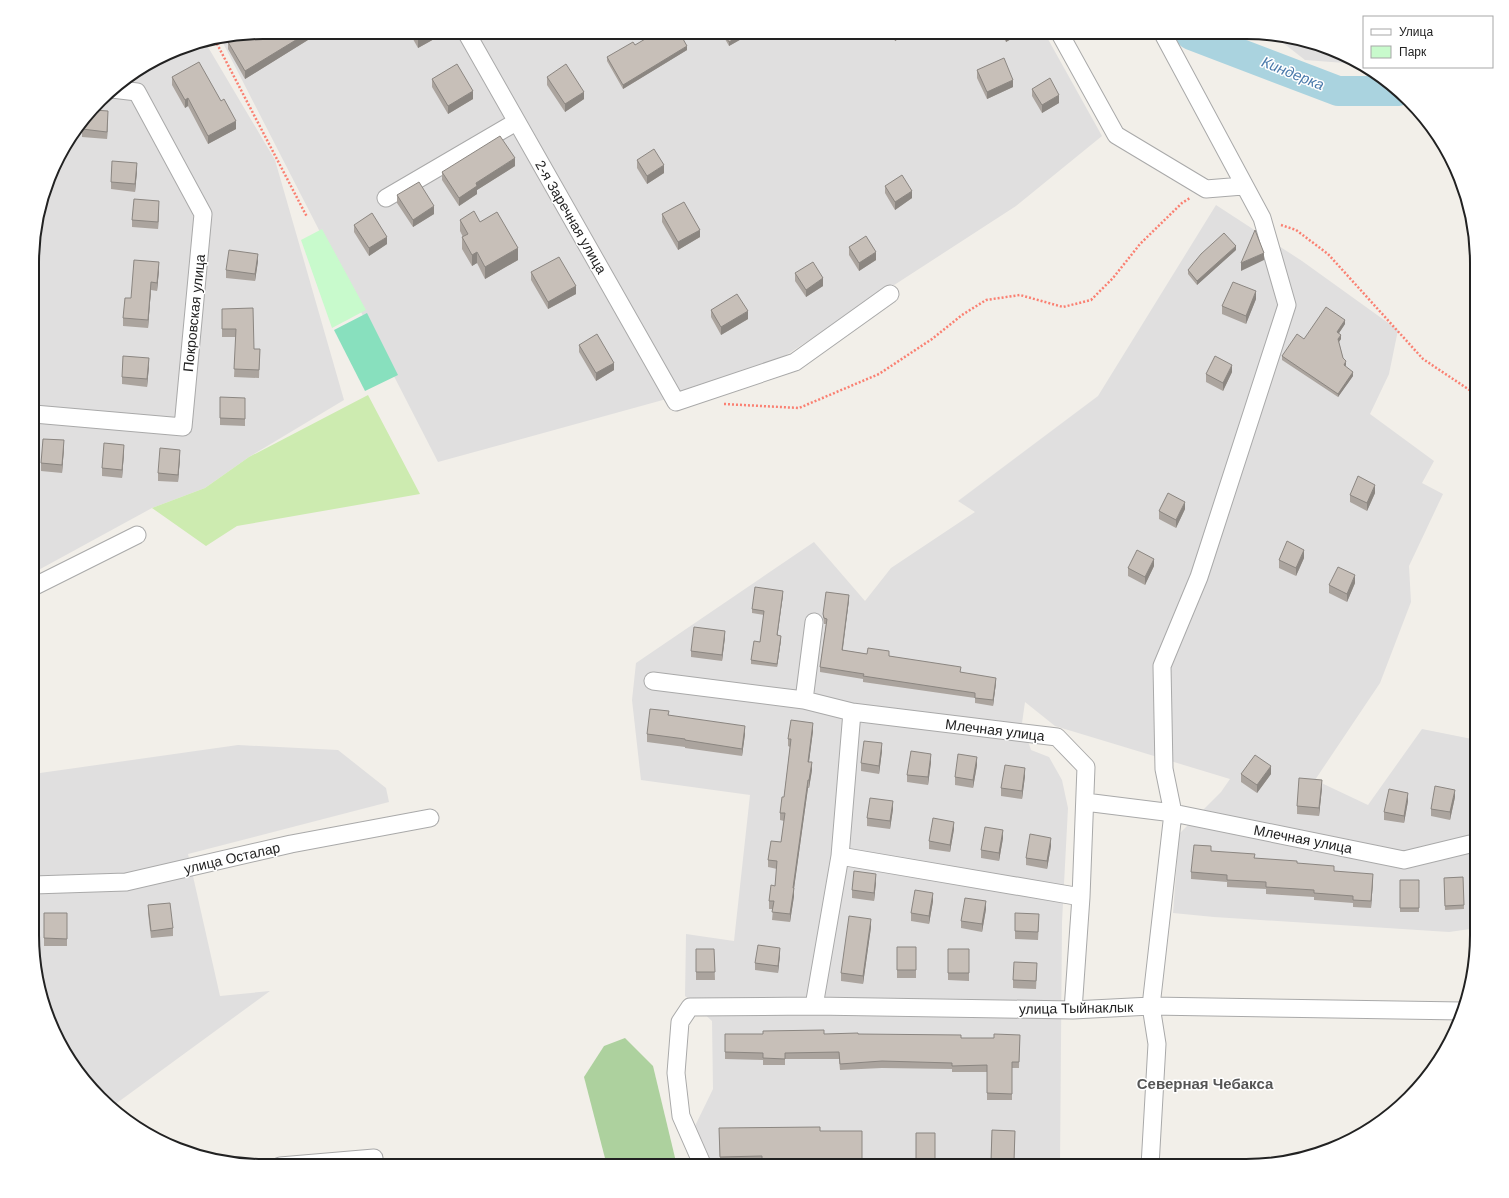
<svg xmlns="http://www.w3.org/2000/svg" width="1509" height="1198" font-family="Helvetica,sans-serif">
<style>
.residential{fill:#e0dfdf}
.grass{fill:#cdebb0}
.forest{fill:#add19e}
.park{fill:#c8facc}
.pitch{fill:#88e0be}
.lines{fill:none;stroke-linecap:round;stroke-linejoin:round}
.river{stroke:#aad3df;stroke-width:30}
.minor-casing{stroke:#a9a9a9;stroke-width:19}
.path{stroke:#fa8072;stroke-width:2.5;stroke-dasharray:2 2;stroke-linecap:butt}
.minor{stroke:#fff;stroke-width:17}
.wall{fill:#aba49e}
.shaded-wall{fill:#8b8681}
.building{fill:#c7bfb8;stroke:#8b8681}
.labels{text-anchor:middle;dominant-baseline:central;stroke-width:3;stroke-linejoin:round;paint-order:stroke}
.street-label{font-size:14px;fill:#222;stroke:#fff}
.water-label{font-size:15px;font-style:italic;fill:#4a7aab;stroke:#fff}
.neighbourhood-label{font-size:15px;font-weight:bold;fill:#555;stroke:#fff}
.rim{fill:none;stroke:#222;stroke-width:2}
</style>
<rect width="100%" height="100%" fill="#f2efe9"/>
<path class="residential" d="M263,32h781l58,104 -86,70 -259,168 -319,88 -217,-423z
M1273,35l62,15 23,14 -53,-4z
M205,42l70,118 69,240 -95,57 -44,31 -53,20 -119,65 1,-340 29,-85 48,-59 78,-45z
M1216,205l86,56 96,69 -9,44 -19,40 64,47 -12,22 21,11 -34,72 2,36 -31,81 -65,97 53,25 54,-76 55,11v188l-28,4 -235,-15 -41,-4 6,-79 42,-42 9,-13 -175,-53 -30,-24 -3,21 9,27 18,7 13,23 6,28 -6,114 -2,244h-348l-17,-40 18,-37 -1,-68 -27,-25 1,-62 48,7 16,-146 -109,-15 -9,-80 4,-37 178,-121 51,59 26,-33 84,-56 -17,-11 140,-105z
M238,745l100,5 48,38 3,14 -201,52 32,142 50,-5 -160,117 -54,-71 -23,-87v-176z"/>
<path class="grass" d="M368,395l52,99 -183,32 -31,20 -54,-38 53,-20 44,-31z"/>
<path class="forest" d="M625,1038l28,28 24,100h-70l-23,-89 20,-31z"/>
<path class="park" d="M322,229l44,81 -34,18 -31,-88z"/>
<path class="pitch" d="M367,313l31,62 -33,16 -31,-61z"/>
<g class="lines">
<path class="river" d="M1190,32l1,3 147,56h61"/>
<defs>
<path id="minor" d="M466,32l210,370 119,-40 95,-68
M1059,32l57,103 90,54 37,-3
M386,198l130,-76
M34,414l149,13 20,-213 -66,-122 -25,-3
M33,587l104,-52
M653,681l151,19 48,12 205,25 29,30 -5,130 -8,113
M804,700l10,-78
M1085,802l88,11 231,47 66,-16 7,1
M840,856l241,41
M33,885l93,-3 165,-38 139,-26
M814,1006l26,-150 12,-144
M280,1166l94,-8
M703,1166l-22,-50 -5,-43 4,-51 10,-15 124,-1 259,4 78,-4 311,5
M1150,1166l7,-122 -6,-38 22,-193 -9,-44 -2,-103 37,-89 88,-272 -25,-87 -100,-186"/>
</defs>
<use href="#minor" class="minor-casing"/>
<path class="path" d="M215,40l92,177
M1281,225l15,5 32,24 95,105 54,36
M724,404l75,4 80,-34 53,-35 30,-24 24,-15 34,-5 43,12 28,-7 22,-22 27,-34 42,-41 8,-5"/>
<use href="#minor" class="minor"/>
</g>
<path class="wall" d="M263,32h67l-12,7 -2,-4 -71,44 -17,-30v-7z
M409,32h27v6l-18,10z
M721,32h31v1l-23,13z
M890,32h20l-15,9z
M1000,32h23l-17,10z
M635,45l52,5 -64,39 -16,-28v-4z
M1350,59l8,5 -4,3z
M977,70l36,17 -26,12 -10,-21z
M172,77l64,52 -28,15 -20,-38 -3,2 -13,-23z
M547,77l37,22 -19,13 -18,-27z
M432,79l41,20 -25,15 -16,-27z
M1032,89l27,14 -17,10 -10,-17z
M108,119l-1,20 -25,-2v-8z
M637,160l27,13 -17,11 -10,-16z
M515,166l-38,24v4l-18,12 -17,-26v-8z
M137,171l-2,21 -24,-3v-7z
M885,186l27,12 -17,12 -10,-17z
M397,195l37,19 -21,13 -16,-24z
M159,209l-1,20 -26,-2v-7z
M662,214l38,23 -22,13 -16,-28z
M460,220l20,2 38,38 -33,19 -8,-16 -5,3 -10,-17v-12h1l-3,-6z
M354,225l33,19 -18,12 -15,-24z
M849,247l27,13 -17,11 -10,-16z
M1236,250l-39,35 -9,-11v-4z
M258,261l-3,20 -29,-3v-8z
M159,270l-2,21 -6,-1 -3,38 -25,-2v-8l8,-20z
M531,272l45,22 -28,15 -17,-29z
M795,273l28,13 -17,11 -11,-16z
M34,292l4,8 -2,20h-2z
M1256,299l-10,25 -24,-10v-8z
M222,309l32,40h6l-1,29 -25,-1 2,-40h-14z
M711,310l37,9 -27,16 -10,-18z
M1345,324l-6,9 2,6 -2,3 4,16 3,7 -1,2 8,9 -15,21 -56,-37v-4l22,-17z
M579,345l35,25 -18,11 -17,-29z
M149,366l-2,21 -25,-3v-7z
M1232,372l-9,19 -17,-9v-8z
M220,397l25,9v20l-25,-1z
M64,448l-2,25 -21,-2v-8z
M124,453l-2,25 -20,-2v-8z
M180,458l-2,24 -20,-1v-8z
M1375,493l-8,18 -17,-9v-7z
M1185,509l-9,19 -17,-9v-8z
M1304,558l-8,18 -17,-8v-8z
M1154,566l-9,19 -17,-9v-8z
M1355,583l-8,19 -18,-9v-8z
M783,595l-6,40 4,5 -4,27 -26,-3v-4l9,-18 4,-27 -12,-2v-4z
M849,600l-7,50 25,4 22,2 72,16 35,11 -3,23 -18,-3v-5l-112,-16v-3l-43,-7v-5l6,-43h-2l-1,-10z
M725,637l-3,24 -31,-4v-6z
M669,715l76,19 -3,22 -57,-8v-1l-38,-5v-8z
M813,731l-4,31 3,8 -3,18h-1l-14,100v8l-4,26 -18,-2 1,-11h-4v-8l6,-15 2,-17 -9,-2v-7l13,-18 3,-21 -4,-1v-7l4,-16 6,-50 -2,-1v-7z
M882,751l-3,23 -18,-3v-8z
M931,762l-3,23 -21,-3v-7z
M977,765l-4,23 -18,-3v-8z
M1241,774h30l-14,19 -16,-11z
M1025,776l-3,23 -21,-3v-8z
M1322,788l-3,28 -22,-2v-8z
M1455,797l-5,23 -19,-4v-7z
M1408,801l-4,22 -20,-3v-8z
M893,809l-3,20 -23,-3v-8z
M954,829l-4,23 -21,-3v-8z
M1003,838l-4,23 -18,-3v-8z
M1051,846l-4,23 -21,-4v-7z
M1211,851l44,7 42,5 37,8 39,10 -2,27 -18,-1v-4l-39,-3v-3l-48,-3v-5l-39,-2v-5l-36,-3v-7z
M1463,877l1,32 -19,1 -1,-32z
M1400,880h19v32h-19z
M876,882l-2,19 -22,-3v-8z
M933,901l-4,23 -18,-3v-8z
M148,905l25,23v8l-22,2 -3,-25z
M986,909l-4,23 -21,-4v-7z
M44,913h23v33h-23z
M1039,921l-1,19 -23,-1v-8z
M871,927l-8,57 -22,-3v-8z
M897,947h19v31h-19z
M696,949h18l1,31h-19z
M948,949h21v32l-21,-1z
M780,955l-2,18 -23,-3v-7z
M1037,970l-1,19 -23,-1v-8z
M725,1034h133l103,4h33l26,-3 -1,33h-7v32h-25v-28h-35v-3l-70,-1 -42,2 -1,-11h-54v6h-22v-5l-38,-1z
M719,1128l101,3h42v32h-100v-3l-42,1z
M992,1130l23,1 -1,34h-23z
M916,1133h19v32h-19z"/>
<path class="shaded-wall" d="M309,32h7v3l-71,44v-8z
M318,32h12l-12,7z
M432,32h4v6l-18,10v-8z
M746,32l6,1 -23,13v-4z
M897,32h13l-15,9v-8z
M1010,32h13l-17,10v-7z
M687,46v4l-64,39v-4z
M1354,62l4,2 -4,3z
M1013,80v7l-26,12v-7z
M473,91v8l-25,15v-8z
M584,92v7l-19,13v-8z
M1059,95v8l-17,10v-8z
M188,98v8l-3,2v-8z
M108,111v8l-1,20v-7z
M236,121v8l-28,15v-8z
M515,158v8l-38,24v4l-18,12v-8l17,-15z
M137,163v8l-2,21v-8z
M664,165v8l-17,11v-8z
M912,191v7l-17,12v-8z
M159,201v8l-1,20v-7z
M434,206v8l-21,13v-7z
M700,230v7l-22,13v-8z
M387,237v7l-18,12v-8z
M1236,246v4l-39,35v-4z
M518,248v12l-33,19v-12z
M477,252v11l-5,3v-11z
M876,252v8l-17,11v-8z
M1264,253v7l-23,11v-8z
M258,254v7l-3,20v-7z
M159,262v8l-2,21v-8z
M823,278v8l-17,11v-7z
M151,282v8l-3,38v-8z
M576,286v8l-28,15v-7z
M1256,291v8l-10,25v-8z
M38,292v8l-2,20v-7z
M748,311v8l-27,16v-8z
M1345,320v4l-8,12v-4z
M1341,335v4l-3,4v-4z
M149,358v8l-2,21v-8z
M1346,361v4l-2,4v-4z
M614,363v7l-18,11v-8z
M1232,365v7l-9,19v-8z
M1353,372v4l-15,21v-3z
M64,440v8l-2,25v-8z
M124,445v8l-2,25v-8z
M180,450v8l-2,24v-7z
M1375,485v8l-8,18v-8z
M1185,502v7l-9,19v-8z
M1304,550v8l-8,18v-8z
M1154,559v7l-9,19v-8z
M1355,575v8l-8,19v-8z
M783,591v4l-6,44v-4z
M849,595v5l-7,56v-6z
M725,631v6l-3,24v-6z
M781,636v4l-4,27v-3z
M996,678v5l-3,23v-6z
M813,723v8l-5,38v-7z
M745,726v8l-3,22v-7z
M882,743v8l-3,23v-8z
M931,754v8l-3,23v-8z
M977,757v8l-4,23v-8z
M812,762v8l-3,18v-8z
M1271,766v8l-14,19v-8z
M1025,768v8l-3,23v-8z
M808,780v8l-15,108v-8z
M1322,780v8l-3,28v-8z
M1455,790v7l-5,23v-8z
M1408,793v8l-4,22v-7z
M893,801v8l-3,20v-8z
M954,822v7l-4,23v-7z
M1003,830v8l-4,23v-8z
M1051,838v8l-4,23v-8z
M876,874v8l-2,19v-8z
M1373,874v7l-2,27v-7z
M794,888v8l-4,26v-8z
M933,893v8l-4,23v-8z
M986,901v8l-4,23v-8z
M871,919v8l-8,57v-8z
M780,948v7l-2,18v-7z"/>
<path class="building" d="M263,32h46l-64,39 -17,-29 8,-6z
M413,32h19l-14,8z
M657,32h22l8,14 -64,39 -16,-28 26,-15 2,3z
M723,32h23l-17,10z
M1005,32h5l-4,3z
M1004,58l9,22 -26,12 -10,-22z
M199,62l22,39 3,-2 12,22 -28,15 -20,-38 -3,2 -13,-23z
M457,64l16,27 -25,15 -16,-27z
M566,64l18,28 -19,12 -18,-27z
M1050,78l9,17 -17,10 -10,-16z
M94,110l14,1 -1,21 -25,-3v-5z
M500,136l15,22 -39,25 1,3 -18,12 -17,-26z
M654,149l10,16 -17,11 -10,-16z
M112,161l25,2 -2,21 -24,-2z
M902,175l10,16 -17,11 -10,-16z
M419,182l15,24 -21,14 -16,-25z
M134,199l25,2 -1,21 -26,-2z
M684,202l16,28 -22,12 -16,-28z
M474,211l6,11 17,-10 21,36 -33,19 -8,-15 -5,3 -10,-18 6,-3 -8,-14z
M372,213l15,24 -18,11 -15,-23z
M1255,230l9,23 -23,10z
M1224,233l12,13 -39,35 -9,-11 13,-16z
M866,236l10,16 -17,11 -10,-16z
M229,250l29,4 -3,20 -29,-4z
M559,257l17,29 -28,16 -17,-30z
M134,260l25,2 -2,21 -6,-1 -3,38 -25,-2 2,-20h6z
M813,262l10,16 -17,12 -11,-17z
M1233,282l23,9 -10,25 -24,-10z
M34,292h4l-2,21h-2z
M737,294l11,17 -27,16 -10,-17z
M1326,307l19,13 -8,12 4,3 -3,4 5,19 3,3 -2,4 9,7 -15,22 -56,-38 15,-22 7,5z
M253,308l1,41h6l-1,21 -25,-1 2,-40h-14v-20z
M597,334l17,29 -18,10 -17,-28z
M123,356l26,2 -2,21 -25,-2z
M1215,356l17,9 -9,18 -17,-9z
M220,397l25,1v21l-25,-1z
M43,439l21,1 -2,25 -21,-2z
M104,443l20,2 -2,25 -20,-2z
M160,448l20,2 -2,25 -20,-2z
M1358,476l17,9 -8,18 -17,-8z
M1168,493l17,9 -9,18 -17,-9z
M1287,541l17,9 -8,18 -17,-8z
M1137,550l17,9 -9,18 -17,-9z
M1338,567l17,8 -8,19 -18,-9z
M755,587l28,4 -6,44 4,1 -4,28 -26,-4 3,-19 6,1 4,-31 -12,-2z
M826,592l23,3 -7,55 25,4 1,-6 21,3v5l72,11 -1,5 36,6 -3,22 -18,-2v-5l-112,-17 1,-2 -44,-7 7,-48 -3,-1 -1,-4z
M694,627l31,4 -3,24 -31,-4z
M650,709l19,2 -1,4 77,11 -3,23 -57,-9v-1l-38,-5z
M791,720l22,3 -5,39h4l-3,18h-1l-15,108h1l-4,26 -18,-2 2,-11h-5l2,-16 4,1 2,-25 -9,-1 3,-19 10,1 4,-29h-5l2,-16h2l7,-58h-3z
M864,741l18,2 -3,23 -18,-3z
M911,751l20,3 -3,23 -21,-2z
M958,754l19,3 -4,23 -18,-3z
M1255,755l16,11 -14,19 -16,-11z
M1005,765l20,3 -3,23 -21,-3z
M1299,778l23,2 -3,28 -22,-2z
M1435,786l20,4 -5,22 -19,-3z
M1389,789l19,4 -4,23 -20,-4z
M870,798l23,3 -3,20 -23,-3z
M933,818l21,4 -4,23 -21,-4z
M985,827l18,3 -4,23 -18,-3z
M1030,834l21,4 -4,23 -21,-3z
M1194,845l17,1v5l44,3 -1,4 43,3v2l37,3v5l39,3 -2,27 -18,-1v-4l-39,-3v-3l-48,-3v-5l-39,-2v-5l-36,-3z
M854,871l22,3 -2,19 -22,-3z
M1463,877l1,28 -19,1 -1,-28z
M1400,880h19v28h-19z
M915,890l18,3 -4,23 -18,-3z
M965,898l21,3 -4,23 -21,-3z
M170,903l3,25 -22,3 -3,-26z
M44,913h23v26l-23,-1z
M1015,913l24,1 -1,18 -23,-1z
M849,916l22,3 -8,57 -22,-3z
M758,945l22,3 -2,18 -23,-3z
M897,947h19v23h-19z
M696,949h18l1,23h-19z
M948,949h21v24h-21z
M1014,962l23,1 -1,18 -23,-1z
M824,1030v4l34,-1v1l103,1v3h33v-4l26,1 -1,27h-7v32l-25,-1v-28l-35,1v-3l-70,-2 -42,3 -1,-12 -54,1v6l-22,-1v-5l-38,-1v-18h38v-3z
M820,1127v4h42v28h-100v-3l-42,1 -1,-29z
M992,1130l23,1 -1,30h-23z
M916,1133h19v28h-19z"/>
<g class="labels">
<g class="street-label">
<text transform="translate(571 217) rotate(60)">2-я Заречная улица</text>
<text transform="translate(194 313) rotate(-84)">Покровская улица</text>
<text transform="translate(995 730) rotate(7)">Млечная улица</text>
<text transform="translate(1303 839) rotate(11)">Млечная улица</text>
<text transform="translate(232 858) rotate(-13)">улица Осталар</text>
<text transform="translate(1076 1008) rotate(-1)">улица Тыйнаклык</text>
</g>
<g class="water-label">
<text transform="translate(1293 73) rotate(22)">Киндерка</text>
</g>
<g class="neighbourhood-label">
<text x="1205" y="1083">Северная Чебакса</text>
</g>
</g>
<path d="M0 0H1509V1198H0ZM263 39H1246A224 224 0 0 1 1470 263V935A224 224 0 0 1 1246 1159H263A224 224 0 0 1 39 935V263A224 224 0 0 1 263 39Z" fill="#fff" fill-rule="evenodd"/>
<path class="rim" d="M263 39H1246A224 224 0 0 1 1470 263V935A224 224 0 0 1 1246 1159H263A224 224 0 0 1 39 935V263A224 224 0 0 1 263 39Z"/>
<rect x="1363" y="16" width="130" height="52" fill="#ffffff" stroke="#a7a7a7"/>
<rect x="1371" y="29" width="20" height="6" fill="#ffffff" stroke="#a7a7a7"/>
<text x="1399" y="36" font-size="12" fill="#222222">Улица</text>
<rect x="1371" y="46" width="20" height="12" fill="#c8facc" stroke="#a7a7a7"/>
<text x="1399" y="56" font-size="12" fill="#222222">Парк</text>
</svg>
